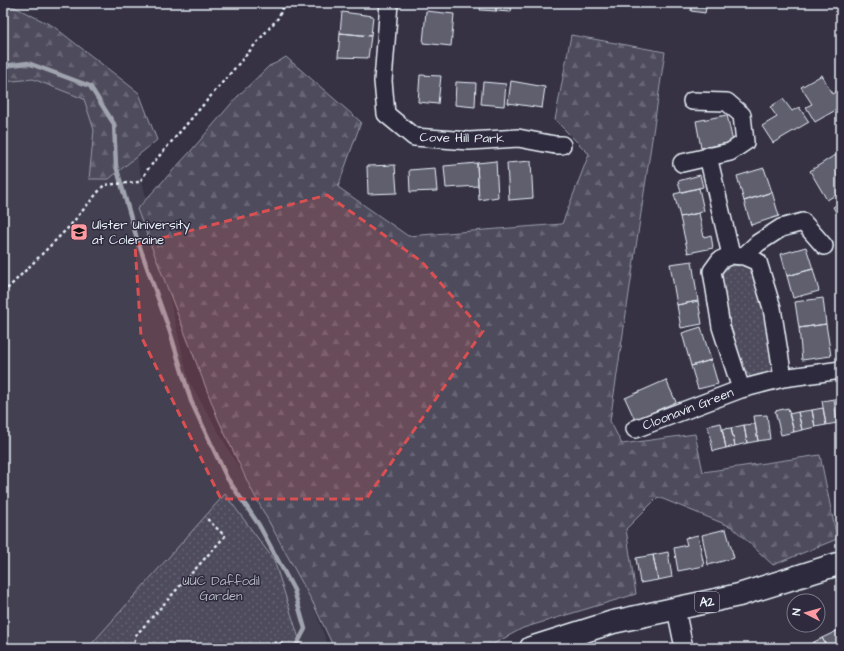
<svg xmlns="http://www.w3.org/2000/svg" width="844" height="651" font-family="'Architects Daughter',sans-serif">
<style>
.built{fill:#433f51}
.green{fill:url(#green-dots);stroke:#9a9eaa}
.forest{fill:url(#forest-firs);stroke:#9a9eaa}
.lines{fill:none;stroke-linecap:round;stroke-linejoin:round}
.stream{stroke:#a0a4af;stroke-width:4.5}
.building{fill:#605e6e;stroke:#e8f1f8}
.minor-casing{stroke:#e8f1f8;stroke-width:20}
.major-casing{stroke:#e8f1f8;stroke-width:25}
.path{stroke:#e8f1f8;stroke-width:2.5;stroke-dasharray:3 3;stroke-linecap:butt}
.minor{stroke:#2f2a3d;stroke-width:17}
.major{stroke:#2f2a3d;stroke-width:22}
.marked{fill:#da5052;fill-opacity:0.2;stroke:#da5052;stroke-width:3;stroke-dasharray:8 5;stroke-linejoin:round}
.labels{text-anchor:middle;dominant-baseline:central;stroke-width:3;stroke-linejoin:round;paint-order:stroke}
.shield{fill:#2f2a3d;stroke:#b0b5c0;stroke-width:1}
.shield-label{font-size:12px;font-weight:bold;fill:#e8f1f8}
.street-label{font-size:13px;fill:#e8f1f8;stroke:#2f2a3d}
.poi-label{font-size:13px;fill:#e8f1f8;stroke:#2f2a3d;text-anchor:start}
.park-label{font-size:13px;fill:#b2b7c1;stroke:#2f2a3d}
</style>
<defs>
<pattern id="green-dots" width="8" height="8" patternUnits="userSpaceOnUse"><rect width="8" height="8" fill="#4d4b5c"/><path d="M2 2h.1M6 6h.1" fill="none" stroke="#676574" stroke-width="1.8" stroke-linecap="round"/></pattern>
<pattern id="forest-firs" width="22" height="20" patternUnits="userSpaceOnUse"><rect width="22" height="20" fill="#4d4b5c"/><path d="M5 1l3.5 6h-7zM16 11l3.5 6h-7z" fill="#676574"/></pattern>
</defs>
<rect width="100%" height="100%" fill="#363244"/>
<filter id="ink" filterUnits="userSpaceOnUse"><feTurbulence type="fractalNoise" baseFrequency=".025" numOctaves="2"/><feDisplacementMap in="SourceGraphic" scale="8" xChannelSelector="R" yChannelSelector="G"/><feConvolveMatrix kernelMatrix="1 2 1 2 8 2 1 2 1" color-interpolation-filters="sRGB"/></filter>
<g filter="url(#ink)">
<path class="built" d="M3,18l116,64 70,299 114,197 26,70h-326z"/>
<path class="green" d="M744,265l10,6 22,94 -11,14 -12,1 -15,-18 -18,-89 10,-7z
M225,494l49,66 28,88h-214z"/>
<path class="forest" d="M3,3h3l47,23 86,67 18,47 -48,39h-20l5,-49 -10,-31 -51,-20 -30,3z
M571,35l94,17 -55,369 12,23 73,-10 8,38 117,-17 17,84 -64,26 -41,-38 -74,-30 -32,32 10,65 -113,34 -37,20h-152l-22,-47 -62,-114 -32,-68 -81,-210 53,-57 46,-54 33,-32 7,-3 10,-6 75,65 -23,65 70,49 154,-12 27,-70 -34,-34z"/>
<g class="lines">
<path class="stream" d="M3,66l25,-3 62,23 24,38 2,42 21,73 33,93 21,69 36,77 32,47 35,65 11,39 -10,19"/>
</g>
<path class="building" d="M481,3h15v8l-16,-1z
M496,3h16l-1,9 -15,-1z
M692,3h15l-2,10 -14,-2z
M426,11l28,3 -3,32 -28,-3z
M342,12l31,4 -2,20 -31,-3z
M340,33l31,3 -3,22 -30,-1z
M420,75l21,1 -3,28 -20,-2z
M822,75l10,19 9,-5v18l-26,15 -9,-15 6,-3 -11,-17z
M511,81l34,6 -3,21 -34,-5z
M456,82l20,1 -1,24 -20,-2z
M483,82l23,2 -2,22 -23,-2z
M783,99l9,12 7,-4 10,15 -36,21 -11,-17 15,-9 -7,-10z
M727,115l6,27 -32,6 -5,-27z
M835,155l6,8v8l-4,3 4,6v12l-14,8 -17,-29z
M496,161l2,36 -19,3 -2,-37z
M531,161l2,37 -24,2 -2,-37z
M477,163l1,23 -32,2 -2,-22z
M395,165l2,28 -29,1 -1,-28z
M435,168l2,23 -27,1 -1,-22z
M764,168l8,24 -28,9 -7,-25z
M700,175l3,12 -22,5 -3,-11z
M699,188l5,23 -5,2 -19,4 -6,-23z
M772,192l7,24 -28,9 -7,-24z
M841,202v19l-8,-14z
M699,213l5,24 7,-2 2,13 -25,5 -8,-36z
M806,247l7,22 -26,7 -6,-22z
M692,261l6,40 -21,4 -7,-41z
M813,269l6,22 -26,7 -6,-22z
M823,298l3,26 -27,4 -4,-26z
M698,301l4,23 -21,4 -4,-23z
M826,324l5,32 -29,4 -3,-32z
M701,327l10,33 -20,6 -9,-33z
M711,360l7,24 -20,5 -7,-23z
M666,380l10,22 -41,18 -10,-22z
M834,399l3,24 -11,2 -4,-24z
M788,408l6,24 -13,3 -6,-24z
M823,408l3,17 -11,2 -3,-17z
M812,410l3,17 -13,3 -4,-18z
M798,412l4,18 -8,2 -5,-18z
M767,415l3,24 -12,2 -4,-25z
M721,423l5,25 -13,3 -5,-25z
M755,424l3,17 -11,2 -3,-18z
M744,425l3,18 -12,3 -4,-18z
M731,428l4,18 -9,2 -4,-19z
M726,529l8,29 -26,7 -6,-30z
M698,535l6,31 -26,5 -4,-23 13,-3 -2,-7z
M668,552l4,25 -14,3 -5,-25z
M653,555l5,25 -18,3 -4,-25z
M841,629v19h-13l-6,-10z
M822,638l6,10h-26z"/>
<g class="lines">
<defs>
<path id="minor" d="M389,3l-6,78 3,33 28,23 55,4 49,-3 37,7h7
M708,156l23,99
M682,163l48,-11 15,-10 -3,-27 -15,-13 -35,-1
M744,256l14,-13 23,-15 22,-6 21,24
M741,389l-20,-62 -9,-56 8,-11 11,-5 13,1 14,6 14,46 11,70
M635,429l106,-40 42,-11 58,-8
M676,609l8,39"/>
<path id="major" d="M531,648l82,-26 126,-27 102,-32"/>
</defs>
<use href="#minor" class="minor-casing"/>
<use href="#major" class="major-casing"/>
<path class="path" d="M3,293l65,-65 36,-43 36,-3 8,-13 130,-151 7,-15
M133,648l3,-13 89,-99 -20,-19
M263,648l14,-6 13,6"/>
<use href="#minor" class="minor"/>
<use href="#major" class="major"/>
</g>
</g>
<path class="marked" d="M327,195l94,66 62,70 -117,168h-145l-80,-163 -6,-91z"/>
<defs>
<symbol id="university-square" viewBox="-11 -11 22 22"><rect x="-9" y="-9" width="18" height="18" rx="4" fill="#ff9aa2" stroke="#2f2a3d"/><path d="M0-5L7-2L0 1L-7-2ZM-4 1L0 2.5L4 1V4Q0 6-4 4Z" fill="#111"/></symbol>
</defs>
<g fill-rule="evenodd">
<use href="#university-square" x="69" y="222" width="20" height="20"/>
</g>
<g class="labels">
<rect class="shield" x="695" y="592" width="24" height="20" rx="3"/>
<g class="shield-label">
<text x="707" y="602">A2</text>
</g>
<g class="street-label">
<text transform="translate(462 138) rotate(1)">Cove Hill Park</text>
<text transform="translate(688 409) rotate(-21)">Cloonavin Green</text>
</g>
<g class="poi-label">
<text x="92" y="225">Ulster University<tspan x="92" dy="15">at Coleraine</tspan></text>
</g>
<g class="park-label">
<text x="221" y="581">UUC Daffodil<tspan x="221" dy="15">Garden</tspan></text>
</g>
</g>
<rect width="844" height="651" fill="none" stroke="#2f2a3d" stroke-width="16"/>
<rect x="8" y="8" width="828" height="635" fill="none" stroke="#e8f1f8" stroke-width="1.5" filter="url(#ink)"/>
<g transform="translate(806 613) rotate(276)"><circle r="19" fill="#2f2a3d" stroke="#797a88"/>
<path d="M0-3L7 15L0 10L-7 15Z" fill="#ff9aa2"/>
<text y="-6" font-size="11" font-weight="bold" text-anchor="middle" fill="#e8f1f8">N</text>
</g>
</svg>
